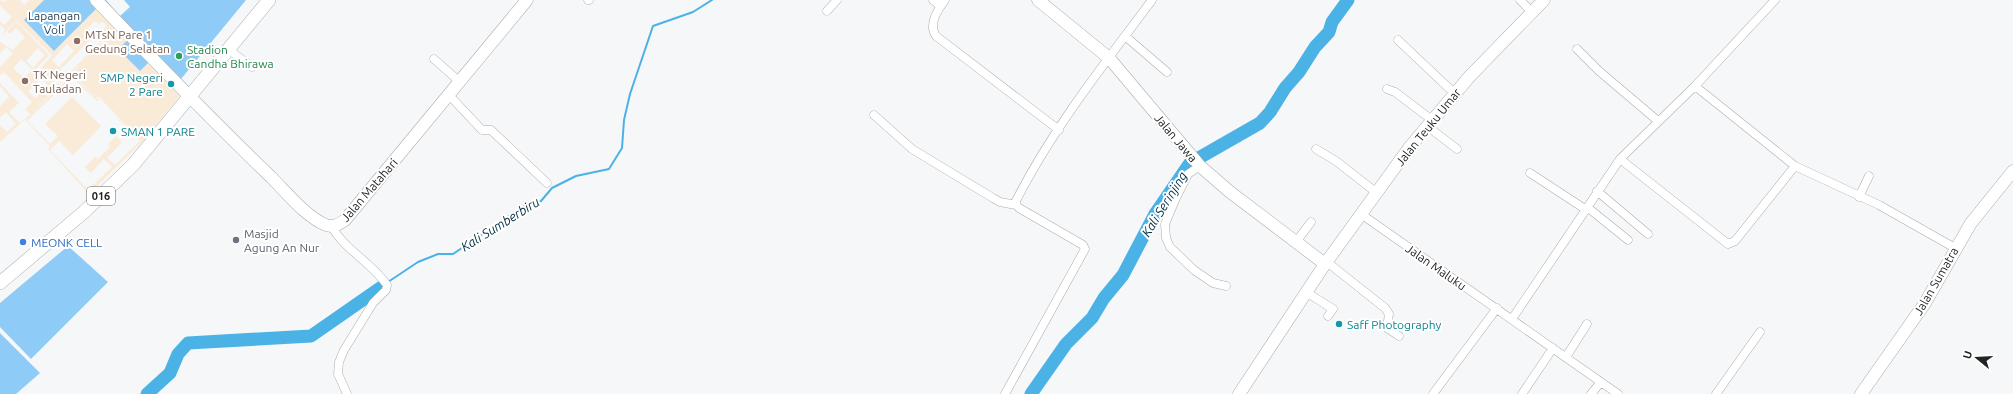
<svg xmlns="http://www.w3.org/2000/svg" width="2013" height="394" font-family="Ubuntu,sans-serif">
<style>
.education{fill:#f9ebd8;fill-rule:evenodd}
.green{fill:#8fcbf7}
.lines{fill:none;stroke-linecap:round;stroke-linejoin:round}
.stream{stroke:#4bb2e5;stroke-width:2}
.river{stroke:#4bb2e5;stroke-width:13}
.street-casing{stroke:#abacad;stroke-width:9}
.secondary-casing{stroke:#abacad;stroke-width:13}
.primary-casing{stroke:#abacad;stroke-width:14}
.street{stroke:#fff;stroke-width:8}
.secondary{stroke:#fff;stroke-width:12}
.primary{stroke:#fff;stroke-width:13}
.education-dot{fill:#8d6e63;stroke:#fff;stroke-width:1.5}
.leisure-dot{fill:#2e9e5b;stroke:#fff;stroke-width:1.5}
.culture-dot{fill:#0f9aa8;stroke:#fff;stroke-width:1.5}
.worship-dot{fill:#6b7280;stroke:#fff;stroke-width:1.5}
.shop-dot{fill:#3f7fe0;stroke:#fff;stroke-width:1.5}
.labels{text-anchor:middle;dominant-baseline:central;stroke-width:4;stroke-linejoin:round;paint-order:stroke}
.shield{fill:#fff;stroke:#646565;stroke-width:1}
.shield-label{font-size:11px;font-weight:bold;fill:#222323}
.park-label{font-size:12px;fill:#1a3f58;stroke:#fff}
.education-label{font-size:12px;fill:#785e54;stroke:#fff;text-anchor:start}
.leisure-label{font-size:12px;fill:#27864d;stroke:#fff;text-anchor:start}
.culture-label{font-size:12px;fill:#0d838f;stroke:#fff;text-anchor:start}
.street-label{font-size:12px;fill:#222323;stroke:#fff}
.worship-label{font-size:12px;fill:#5b616d;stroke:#fff;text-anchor:start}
.shop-label{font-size:12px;fill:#366cbe;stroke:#fff;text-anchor:start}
.water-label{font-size:13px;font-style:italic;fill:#002e43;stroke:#fff}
</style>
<rect width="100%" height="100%" fill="#f6f7f8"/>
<path class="education" d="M0,0l4,2 2,-2h14l4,5 5,-5h15l-20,20 73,-12 -8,-8h2l26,26 -33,34 35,-32 64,64 -40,49 -54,53 -41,-45 2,-3 -25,-26 47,-45 68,64 -40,-41 -4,-1 -24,-23 8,-10 -25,24 -16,-18 13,-15 -36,-35 -16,17 5,-8 -5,-4v-4l4,4 8,-8 -12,-12zM95,21l4,3 3,-3 5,5 -5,5 4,5 -49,49 -6,-6 43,-43 -7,-8zM67,44l7,7 -15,16 -7,-7zM72,77l25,24 2,-1 41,41 -25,24 -8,-7 15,-16 -6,-6 -8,8 2,3 -12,12 -3,-2 -10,10 6,6 13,-14 8,8 -24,23 -38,-40 9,-9 14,14 28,-29 -29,-29 -27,27 13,12 -8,8 -23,-23z
M16,21l33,34 -13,14 19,20 -22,23 -33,30v-17l7,7 9,-8 -10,-12 -6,5v-11l9,-9 -9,-11v-3l19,20 -10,9 11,11 10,-9 -5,-5 7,-7 -28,-30 -4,3v-8l13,-14 -7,-6 -6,6v-11l13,8 12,-13 -9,-9 -6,6 -3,-2 -7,8zM38,48l7,7 -12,13 -7,-7zM21,59l11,10 -8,9 -11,-10zM41,78l7,7 -13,13 -7,-7z"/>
<path class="green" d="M44,0h45l8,8 -43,43 -30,-31z
M103,0h3l14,16 10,-9 -6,-7h122l-65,79z
M128,40l22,21 -10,10 -22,-22z
M68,246l40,36 -77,77 -31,-32v-24z
M0,333l40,40 -24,21h-16z"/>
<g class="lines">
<path class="stream" d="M388,282l30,-20 20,-8h15l71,-48 17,-5 11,-13 24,-12 33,-7 13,-21 2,-28 6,-26 23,-68 40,-14 19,-12
M380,288l4,-3"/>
<path class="river" d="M147,394l23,-21 8,-19 10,-11 123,-7 69,-48
M1031,394l35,-50 26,-26 12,-20 19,-23 32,-61 35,-51 70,-40 10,-11 15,-24 14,-16 16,-25 14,-15 3,-10 16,-22"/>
<defs>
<path id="street" d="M588,0h1
M933,0l8,6
M945,0c-7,9 -17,25 -9,36l123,94
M1520,0l12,12
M827,11l10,-11
M1125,36l42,36
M1398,40l56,53
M228,49l24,18
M1577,49l22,22 59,50
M434,59l26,23
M1695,86l100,80 84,39 76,43
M1387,89l8,3 37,28
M449,95l33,35h9l56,53
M874,115l38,34 81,49 7,4 16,3
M1427,126l30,23
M1316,149l20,12 41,32
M1620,159l108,85 7,-3 60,-75
M1200,166l-12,8 -12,24 -11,26 1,14 4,9 24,23 19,13 13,3
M1530,173l55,36
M1597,191l51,43
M1859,197l10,-21
M1587,207l41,33
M1361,214l257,180
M332,227c13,23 40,36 55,58l-1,5 -13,13 -29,47 -5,12 -1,12 9,20
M1296,242l15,-20
M1327,262l58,46 4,6 -2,14 12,8
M1306,292l27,17 -5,7
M1512,319l108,-160 75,-73 80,-86
M1566,357l21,-33
M1005,394l80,-145 -2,-4 -64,-37 -3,-3v-4c35,-70 89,-138 136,-201
M1433,394l64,-86
M1522,394l31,-46
M1591,394l10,-12
M1716,394l44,-62"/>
<path id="secondary" d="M96,0c58,60 115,120 175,177 15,15 35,40 55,48 8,3 13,-1 19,-5l182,-220
M1038,0l71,58 91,108 30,26 95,72
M1239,394l86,-130 84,-116 61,-72 74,-76
M1861,394l64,-91 46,-80 42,-52"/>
<path id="primary" d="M0,283l84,-71 49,-47 136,-165"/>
</defs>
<use href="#street" class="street-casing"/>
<use href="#secondary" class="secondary-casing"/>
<use href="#primary" class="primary-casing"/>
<use href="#street" class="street"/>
<use href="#secondary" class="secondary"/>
<use href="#primary" class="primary"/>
</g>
<g class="education-dot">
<circle cx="77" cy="41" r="4"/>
<circle cx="25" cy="81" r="4"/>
</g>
<circle class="leisure-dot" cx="179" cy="56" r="4"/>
<g class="culture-dot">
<circle cx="171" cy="84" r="4"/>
<circle cx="113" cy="131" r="4"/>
<circle cx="1339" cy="324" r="4"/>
</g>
<circle class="worship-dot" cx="236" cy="240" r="4"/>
<circle class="shop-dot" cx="23" cy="242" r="4"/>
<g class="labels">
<rect class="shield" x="87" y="187" width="28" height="18" rx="3"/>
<g class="shield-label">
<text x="101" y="196">016</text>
</g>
<g class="park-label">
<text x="54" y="15">Lapangan<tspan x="54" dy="14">Voli</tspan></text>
</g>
<g class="education-label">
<text x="85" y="34">MTsN Pare 1<tspan x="85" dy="14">Gedung Selatan</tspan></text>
<text x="33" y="74">TK Negeri<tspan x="33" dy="14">Tauladan</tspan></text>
</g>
<g class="leisure-label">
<text x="187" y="49">Stadion<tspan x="187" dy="14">Candha Bhirawa</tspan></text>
</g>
<g class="culture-label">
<text x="163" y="77" text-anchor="end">SMP Negeri<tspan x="163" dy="14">2 Pare</tspan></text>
<text x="121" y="131">SMAN 1 PARE</text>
<text x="1347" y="324">Saff Photography</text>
</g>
<g class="street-label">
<text transform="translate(1428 127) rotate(-51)">Jalan Teuku Umar</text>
<text transform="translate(1176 138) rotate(50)">Jalan Jawa</text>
<text transform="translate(369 190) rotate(-49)">Jalan Matahari</text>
<text transform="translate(1436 267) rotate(35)">Jalan Maluku</text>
<text transform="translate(1936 281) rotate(-60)">Jalan Sumatra</text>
</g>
<g class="worship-label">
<text x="244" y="233">Masjid<tspan x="244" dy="14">Agung An Nur</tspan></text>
</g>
<g class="shop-label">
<text x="31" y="242">MEONK CELL</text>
</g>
<g class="water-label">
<text transform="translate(1164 204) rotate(-58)">Kali Serinjing</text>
<text transform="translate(500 224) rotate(-32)">Kali Sumberbiru</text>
</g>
</g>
<g transform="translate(1977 358) rotate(288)" stroke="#ffffff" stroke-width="3" paint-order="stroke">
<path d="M0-3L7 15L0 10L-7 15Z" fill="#222323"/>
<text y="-6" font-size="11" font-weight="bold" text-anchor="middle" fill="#222323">U</text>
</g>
</svg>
